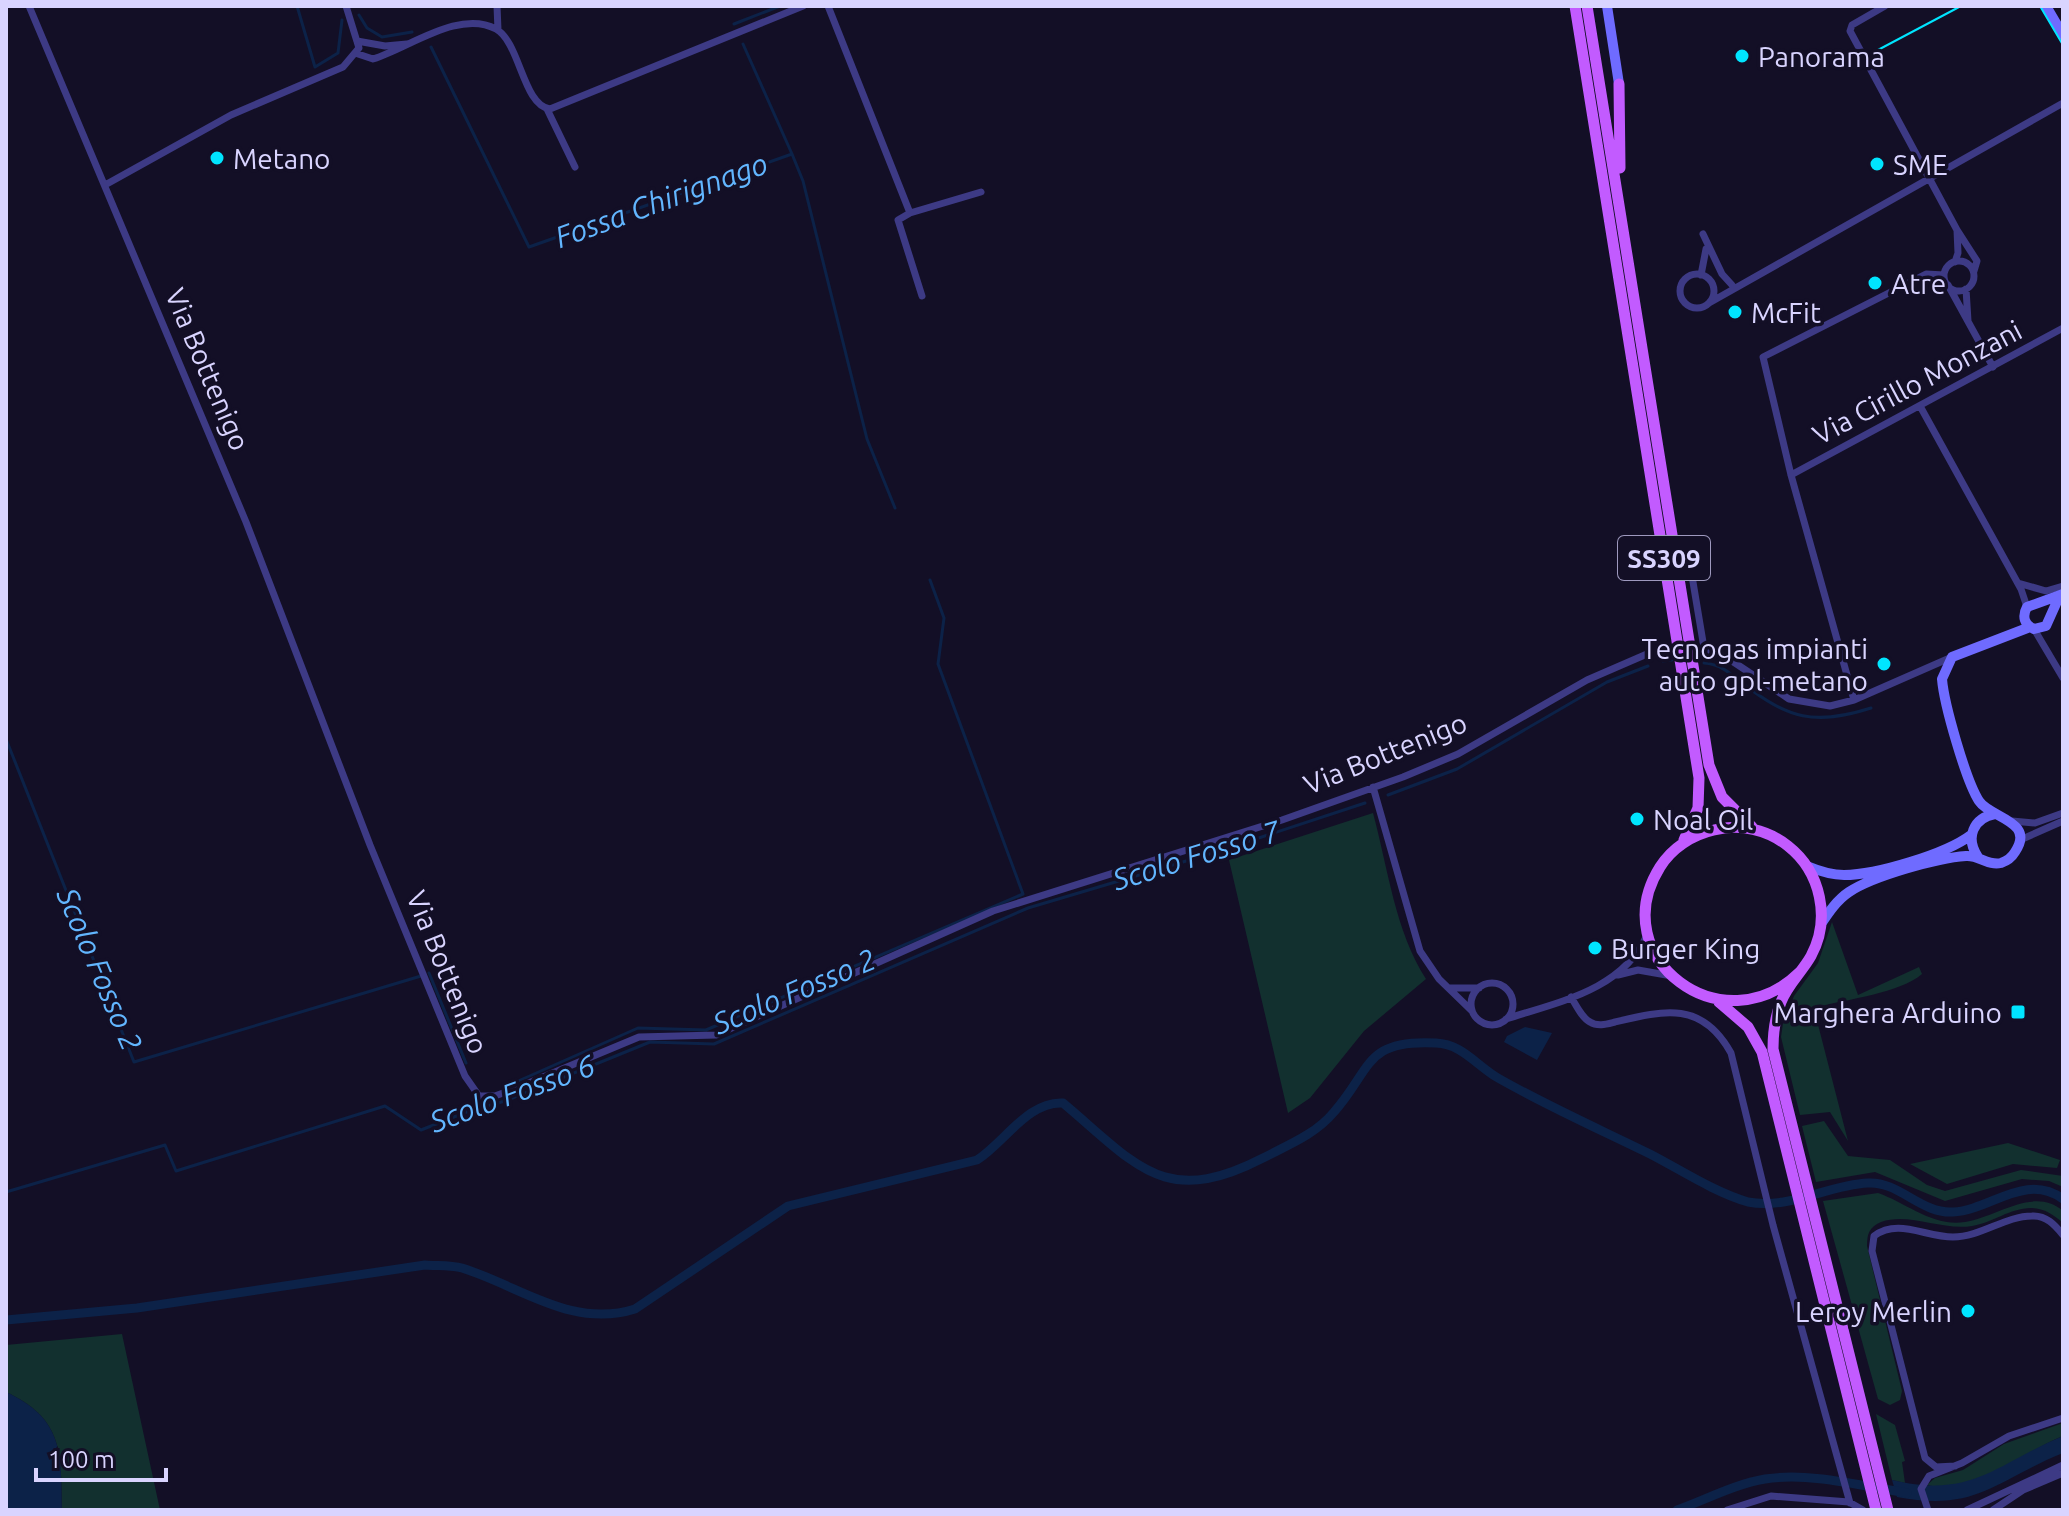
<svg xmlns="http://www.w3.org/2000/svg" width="2069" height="1516" font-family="Ubuntu,sans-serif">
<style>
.green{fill:#12302f}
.water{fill:#0c2248}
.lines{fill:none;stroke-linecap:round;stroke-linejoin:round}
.stream{stroke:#0c2248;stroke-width:3}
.canal{stroke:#0c2248;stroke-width:9}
.street{stroke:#3d3a85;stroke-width:7}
.secondary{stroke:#6f6bff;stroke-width:10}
.primary{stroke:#c25bff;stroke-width:11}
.tram{stroke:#00e5ff;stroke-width:2}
.poi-dot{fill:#00e5ff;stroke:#130f26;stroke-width:3}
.labels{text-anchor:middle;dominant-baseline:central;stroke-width:7;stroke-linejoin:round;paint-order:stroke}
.shield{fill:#130f26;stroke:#9e99be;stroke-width:2}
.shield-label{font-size:26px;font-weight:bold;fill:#d9d4ff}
.poi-label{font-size:28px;fill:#d9d4ff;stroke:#130f26;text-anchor:start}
.street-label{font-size:28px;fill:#d9d4ff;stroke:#130f26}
.water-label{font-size:30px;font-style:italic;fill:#62b6ff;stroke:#130f26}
</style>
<rect width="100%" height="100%" fill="#130f26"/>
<path class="green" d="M1373,813c15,55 22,118 53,166l-62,52 -54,67 -22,15 -59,-253z
M1832,922l26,73 61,-28 3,7c-22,19 -75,25 -104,33l-3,6 33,128 -18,-29 -30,3 -19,-78 2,-14 11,-27 24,-33z
M1824,1121l24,35 42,4 37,25 18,6 76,-21 42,6v11l-14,-6 -27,-2 -77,22 -70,-29 -59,10 -14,-56z
M2008,1143l52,17 -3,8 -44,-4 -66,20 -37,-20z
M1878,1193c29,10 54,34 87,29 32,-5 69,-36 98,-11v12c-9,-8 -19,-15 -32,-15 -21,0 -39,15 -59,18 -30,5 -63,-14 -91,-4 -12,5 -14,12 -14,24l35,145 -2,9 -10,5 -12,-6 -55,-198z
M122,1334l38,176h-98c-1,-57 2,-91 -56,-118v-47z
M1876,1414l19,11 10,36 -3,1 3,21 -13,-3z
M2063,1423v13c-42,17 -89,59 -136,49l8,-7 28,-8 41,-26z"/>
<path class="water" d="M1525,1027l27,6 -15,27 -33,-18 3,-6z
M6,1392c58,27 55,61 56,118h-56z
M2063,1436v17c-69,28 -86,59 -166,44l-5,-17c81,19 102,-15 171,-44z"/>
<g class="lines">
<path class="stream" d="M297,6l18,61 23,-14 4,-33
M359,15l8,13 15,9 30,-5
M734,24l46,-18
M743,44l49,110
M431,47l98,200 263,-93 11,27 64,258 28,69
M1663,661l9,-1
M1704,663c16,1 26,10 38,20 47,36 72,43 129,25
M6,739l128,323 287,-86
M1388,795l69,-26 150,-87 41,-16
M429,973l37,90
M516,1082l122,-54 68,2 317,-136 -85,-230 6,-46 -14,-38
M6,1192l159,-47 11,26 209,-65 36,24 48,-19 36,-10 145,-59 64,2 314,-136 185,-55 152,-50"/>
<path class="canal" d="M6,1320l131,-12 288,-43c12,1 26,0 37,3 58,18 110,61 173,41l153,-103 189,-46c28,-18 51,-59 86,-57 74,62 101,106 200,55 25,-13 53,-24 71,-46 38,-43 30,-73 102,-69 26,1 40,22 62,35 49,28 101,51 152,76 31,16 64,38 98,48 41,8 79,-17 120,-19 31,-2 53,31 85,29 38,-2 72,-40 110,-13
M1677,1510c28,-10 58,-26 88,-31 45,-7 97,7 142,14"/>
<path class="street" d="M29,6l217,516 124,323 95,231 14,20h16l24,-9 120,-50 77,-2 277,-124 289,-91 121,-43 55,-23 129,-74 60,-26
M497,6l1,24
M828,6l82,207
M1885,6l-33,19 -2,6 107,199
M357,41l28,5 22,-2
M358,54l15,5c36,-11 86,-50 123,-30 24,13 27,77 54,80l253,-103
M547,109l28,58
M105,185l126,-70 112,-48 16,-19 -13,-42
M1703,234l19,40 10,11
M1944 276a15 15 0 1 1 30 0a15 15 0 1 1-30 0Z
M1955,262l3,-9 -1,-23 20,31 -3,10
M1680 291a17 17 0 1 1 34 0a17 17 0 1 1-34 0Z
M1701,275l5,-26
M1948,285l45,82
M1966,289l2,32
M922,296l-24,-76 12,-7 71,-21
M1709,303l354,-200
M1920,406l101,183 6,18
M1791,475l272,-147
M1689,558l15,90 25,11 60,40 41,7 24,-6 98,-43
M2018,583l28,8 17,-5
M2034,629l29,49
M1854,700l-63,-225 -28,-118 163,-83 18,1
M1373,787l47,164 19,28 33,32
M2012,821l23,2 28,-10
M2020,840l43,-19
M1618,975l20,-5 34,6
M1471 1004a21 21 0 1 1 42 0a21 21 0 1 1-42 0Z
M1449,988h30
M1571,997c5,8 11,21 19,25 8,5 17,2 25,0 50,-12 87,-21 116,31l42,172 77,278
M1506,1019c52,-17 117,-29 141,-84
M1955,1466l-19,1 -11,-9 -53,-207 2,-15c24,-18 51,1 79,1 28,0 52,-21 79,-21 14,-1 23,9 31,19
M1727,1510l44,-14 78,6 14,8
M1928,1510l-7,-21 8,-13 33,-13 47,-27 54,-18
M1967,1510l96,-45
M1993,1510l30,-20 40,-17"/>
<path class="secondary" d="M1607,6l12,78
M2046,6l17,29
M2059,597l-13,29 -12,3c-10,-4 -12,-13 -7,-22l36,-13
M1978,857c-13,-19 -5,-39 17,-43
M1807,866c12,5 23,9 37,9 32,0 102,-21 127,-40
M1821,924c8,-12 16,-24 28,-32 24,-16 88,-34 117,-36 13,-1 22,10 35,7 6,-2 11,-6 14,-11 21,-31 -25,-34 -36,-51 -13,-20 -35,-97 -37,-122l10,-22 78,-30"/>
<path class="primary" d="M1575,6l124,772 -1,30 -14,32
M1587,6l122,759 13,32 30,30
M1619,84l1,84
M1800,972c-77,76 -197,-14 -140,-105 12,-19 32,-32 54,-37 26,-7 54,0 74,16 33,26 43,73 23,110 -9,16 -23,28 -30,46 -6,15 -8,31 -8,47l115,461
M1719,1002l29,25 14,25 114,458"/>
<path class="tram" d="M2040,6l23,39
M1876,51l85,-45"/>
</g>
<g class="poi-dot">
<circle cx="1742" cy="56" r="8"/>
<circle cx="217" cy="158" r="8"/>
<circle cx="1877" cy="164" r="8"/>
<circle cx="1875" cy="283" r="8"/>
<circle cx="1735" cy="312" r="8"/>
<circle cx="1884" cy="664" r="8"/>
<circle cx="1637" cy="819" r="8"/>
<circle cx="1595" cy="948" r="8"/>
<rect x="2010" y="1004" width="16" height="16" rx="4"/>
<circle cx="1968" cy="1311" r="8"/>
</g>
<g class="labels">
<rect class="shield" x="1618" y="536" width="92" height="44" rx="6"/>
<g class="shield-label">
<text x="1664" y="558">SS309</text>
</g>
<g class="poi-label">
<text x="1758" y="56">Panorama</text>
<text x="233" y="158">Metano</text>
<text x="1893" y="164">SME</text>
<text x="1891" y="283">Atre</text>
<text x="1751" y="312">McFit</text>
<text x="1868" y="648" text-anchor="end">Tecnogas impianti<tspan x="1868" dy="32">auto gpl-metano</tspan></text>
<text x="1653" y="819">Noal Oil</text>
<text x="1611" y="948">Burger King</text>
<text x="2002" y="1012" text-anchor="end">Marghera Arduino</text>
<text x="1952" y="1311" text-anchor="end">Leroy Merlin</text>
</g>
<g class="street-label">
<text transform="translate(208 369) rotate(67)">Via Bottenigo</text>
<text transform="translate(1917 382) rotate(-28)">Via Cirillo Monzani</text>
<text transform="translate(1385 753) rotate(-22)">Via Bottenigo</text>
<text transform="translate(448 972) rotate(68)">Via Bottenigo</text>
</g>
<g class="water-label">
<text transform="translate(661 200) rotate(-20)">Fossa Chirignago</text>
<text transform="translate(1196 855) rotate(-17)">Scolo Fosso 7</text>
<text transform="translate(100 969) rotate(67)">Scolo Fosso 2</text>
<text transform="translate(794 991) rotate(-23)">Scolo Fosso 2</text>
<text transform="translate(512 1093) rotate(-20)">Scolo Fosso 6</text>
</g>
</g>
<rect width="2069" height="1516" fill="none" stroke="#d9d4ff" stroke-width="16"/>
<path d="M36 1468v12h130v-12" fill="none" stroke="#d9d4ff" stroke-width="4"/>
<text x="48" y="1468" font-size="24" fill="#d9d4ff" stroke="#130f26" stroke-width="6" paint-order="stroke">100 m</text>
</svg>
